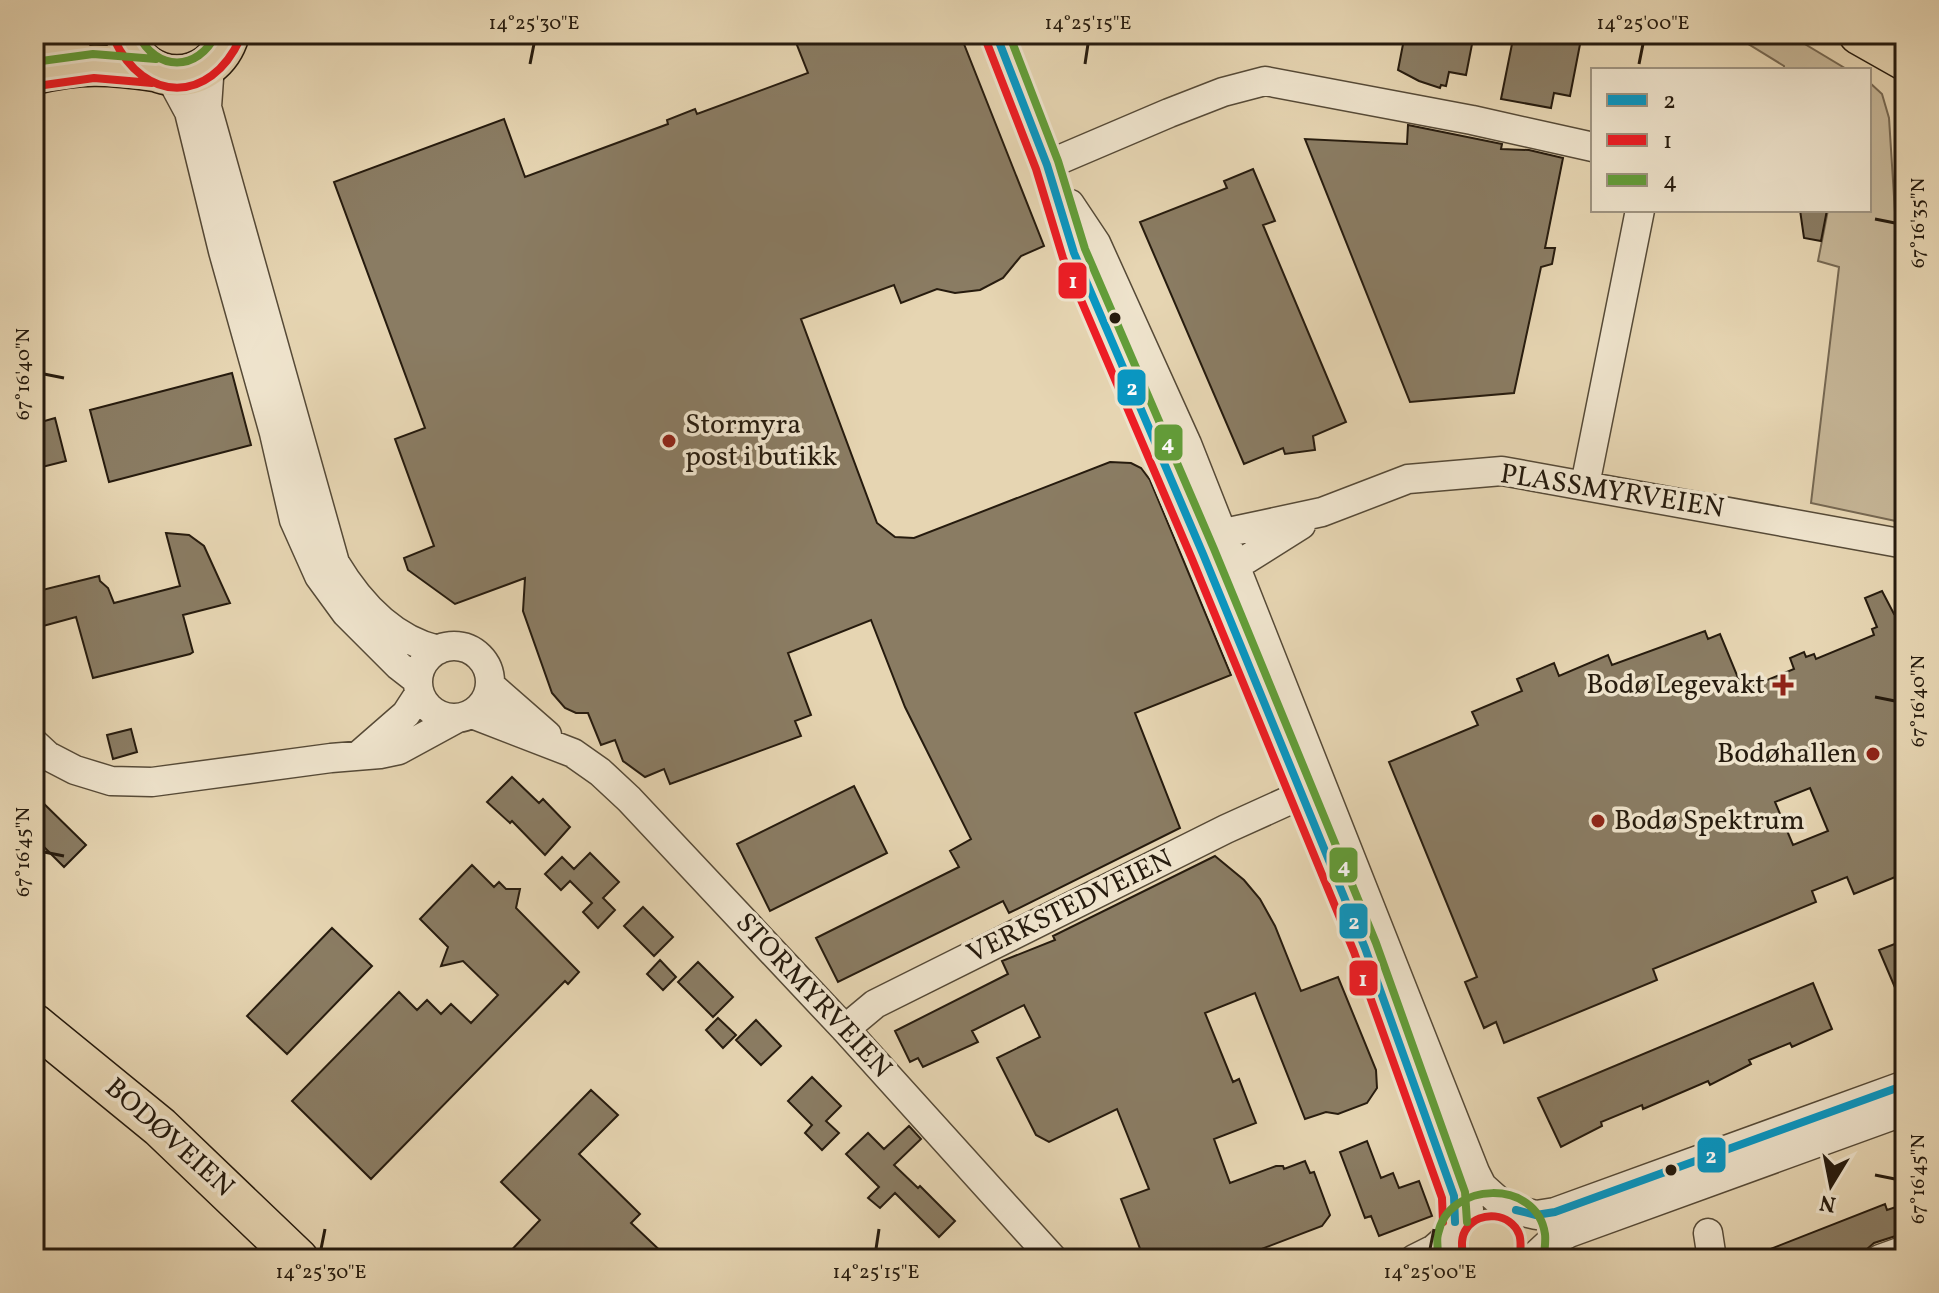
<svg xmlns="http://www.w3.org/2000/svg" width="1939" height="1293" font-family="Vollkorn,serif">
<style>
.green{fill:#c5b596;stroke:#766852;stroke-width:2}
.building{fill:#8a7c63;stroke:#261b0e;stroke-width:2;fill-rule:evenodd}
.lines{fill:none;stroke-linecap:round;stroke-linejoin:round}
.minor-casing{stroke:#564a37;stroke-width:31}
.highway-casing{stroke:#261b0e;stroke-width:43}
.minor{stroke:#efe4cd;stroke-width:28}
.highway{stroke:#e6d5b2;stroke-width:40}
.bus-1-casing{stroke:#efe4cd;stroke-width:14}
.bus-2-casing{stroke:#efe4cd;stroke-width:14}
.bus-3-casing{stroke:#efe4cd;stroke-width:14}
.bus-1{stroke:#0897c3;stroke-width:8}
.bus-2{stroke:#ee1c25;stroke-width:8}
.bus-3{stroke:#629e39;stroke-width:8}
.ticks{fill:none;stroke:#261b0e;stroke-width:3}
.bus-dot{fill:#261b0e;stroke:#efe4cd;stroke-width:3}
.poi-dot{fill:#8f2418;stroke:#efe4cd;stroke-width:3}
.labels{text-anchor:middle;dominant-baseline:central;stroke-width:7;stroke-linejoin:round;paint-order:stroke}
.poi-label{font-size:28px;fill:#261b0e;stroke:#efe4cd;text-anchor:start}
.street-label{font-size:28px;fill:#261b0e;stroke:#efe4cd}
.line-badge{stroke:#efe4cd;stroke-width:3}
.badge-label{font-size:22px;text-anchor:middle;font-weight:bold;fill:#fff}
.neatline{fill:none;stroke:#261b0e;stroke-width:3}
.ticks-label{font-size:20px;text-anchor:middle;fill:#261b0e}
</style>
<rect width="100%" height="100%" fill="#e6d5b2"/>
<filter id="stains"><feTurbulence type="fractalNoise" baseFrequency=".0025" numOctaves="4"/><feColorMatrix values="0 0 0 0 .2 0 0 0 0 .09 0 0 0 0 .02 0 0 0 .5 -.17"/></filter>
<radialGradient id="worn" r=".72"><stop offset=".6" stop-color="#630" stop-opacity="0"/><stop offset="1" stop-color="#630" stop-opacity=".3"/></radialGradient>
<path class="green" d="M1732,34h56l60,36h-64v-4z
M1869,82l13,12 7,24 16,251v154l-94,-20 28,-236 -21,-6 10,-51h41z"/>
<path class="building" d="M810,34h150l84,212 -23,10 -18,22 -23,12 -25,3 -18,-4 -36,14 -7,-18 -93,34 76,204 18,14 19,1 196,-76 21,1 10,5 9,12 81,195 -96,38 45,115 -171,85 -6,-12 -165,81 -22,-44 143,-71 -9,-16 21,-12 -66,-132 -34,-87 -83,33 23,62 -16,6 6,15 -131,48 -6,-15 -19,8 -22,-16 -8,-21 -14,5 -13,-32h-12l-11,-5 -13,-15 -29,-82 2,-33 -70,26 -47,-34 -4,-12 30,-12 -39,-107 30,-11 -91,-246 170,-63 21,58 143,-53 -1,-4 28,-11 2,5 111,-41 -13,-33z
M1405,34h69l-8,41 -17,-3 -3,14 -5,-1 -1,3 -21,-7 -21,-11z
M1514,34h68l-12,62 -16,-3 -3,15 -50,-9z
M1408,125l94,19 -1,5 28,1 34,8 -18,90h10l-3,16 -11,3 -27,126 -104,9 -105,-263 102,5z
M1253,169l22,52 -12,4 83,197 -33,14 2,14 -30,4 -2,-6 -39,16 -104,-242 87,-34 -3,-7z
M1800,210h27l-6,31 -17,-3z
M232,373l19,72 -142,37 -19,-72z
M55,418l11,43 -32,8v-45z
M166,533l23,2 15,11 26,57 -47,12 10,37 -3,2 -97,24 -17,-61 -33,9 -3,-13 -6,-2v-19l65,-16 1,5 8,7 6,15 66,-17z
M1882,591l12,23 11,-5v264l-51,21 -7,-17 -35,14 4,11 -163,67 4,11 -153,63 -8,-21 -12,6 -19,-46 12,-5 -88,-215 89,-37 -6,-13 50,-21 -5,-12 37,-16 5,13 49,-21 4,10 93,-34 3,8 12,-5 23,56 51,-21 -4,-11 14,-6 2,5 8,-3 2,5 58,-24 -2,-6 5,-2 -12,-29zM1810,788l18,43 -35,14 -18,-43z
M131,729l6,23 -24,7 -6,-24z
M512,777l27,26 4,-4 27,28 -25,28 -33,-34 -2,2 -23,-21z
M854,786l33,67 -117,58 -33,-67z
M34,794l52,51 -22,22 -30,-30z
M590,853l29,29 -16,16 12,12 -17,18 -15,-16 9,-9 -22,-22 -9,9 -16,-16 17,-17 12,12z
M1215,856l29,24 16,19 15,27 26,65 37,-14 38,93 1,18 -10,15 -29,11 -12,-2 -21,7 -50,-126 -50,20 28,69 6,-3 17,44 -42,16 16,44 46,-17h7l1,3 21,-8 5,12 4,-1 16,43 -8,11 -87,33h-91l-23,-60 28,-10 -32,-80 -68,33 -13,-7 -39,-77 43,-21 -16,-32 -52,26 6,11 -55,25 -5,-9 -8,4 -15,-31 113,-57 -6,-13 53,-21 -2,-4z
M472,865l22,22 5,-5 7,7h14l-4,19 63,64 -11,12 -3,-3 -194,198 -79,-78 107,-109 18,18 10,-10 14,14 10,-10 20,19 27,-28 -35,-34 -22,5 7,-19 -28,-28z
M643,907l30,30 -19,19 -30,-30z
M332,928l40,38 -85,88 -40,-38z
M1905,940v71l-26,-61z
M660,960l16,17 -13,13 -16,-16z
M698,962l35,35 -20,20 -35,-35z
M1813,983l19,46 -40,18 -2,-4 -41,17 2,4 -41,21 -2,-4 -65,28 -1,-4 -41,17 1,4 -41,21 -23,-49z
M718,1018l18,17 -13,13 -17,-18z
M756,1020l25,26 -20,19 -25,-25z
M812,1077l29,29 -15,15 13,12 -17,17 -17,-17 7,-8 -24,-24z
M591,1090l27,25 -39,39 61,60 -9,9 38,36h-166l37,-39 -39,-38z
M909,1126l12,13 -27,26 24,23 2,-2 35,35 -16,16 -44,-44 -15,15 -12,-10 11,-11 -33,-33 22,-21 16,16z
M1367,1141l14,37 12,-5 6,15 20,-7 13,35 -53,20 -8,-20 -6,2 -25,-66z
M1885,1204l2,6 9,-3 9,26 -31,10 -7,6 -4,9 -118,1z"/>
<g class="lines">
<defs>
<path id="minor" d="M996,34l51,131 27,88 129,301 162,394 84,234 5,14 1,26
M210,64l-3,43 128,456c24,40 56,76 103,87
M169,75l20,37 34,139 51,182 20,87 25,56 27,37 53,53 18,14
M1047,165l122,-52 54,-21 42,-11 207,39 121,27
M1070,204l26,39 91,201 288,728 7,14 20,18
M1585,485l55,-275
M1211,546l13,-13 98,-21 86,-33 94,-8 403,73
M1218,559l14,4 15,-4 54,-34
M418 682a36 36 0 1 1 72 0a36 36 0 1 1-72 0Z
M490,685l57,50
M472,714l101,39 27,19 29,27 216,230 208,230
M34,743l14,13 27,14 36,11 41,1 179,-24 49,-4 19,-4 57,-31
M359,755l47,-41 13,-20
M845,1029l30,-25 351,-175 75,-34
M1516,1210l20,5 19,-3 350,-127
M1708,1233l4,26
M1533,1258l15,-14 21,-11 336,-122
M1414,1259l20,-10 16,-14
M1451,1259c-5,-20 1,-38 18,-50
M1880,1259l25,-9"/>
<path id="highway" d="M125,34c16,55 88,55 104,0
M1859,34l46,26
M34,47l39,-13
M34,74c47,-11 73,-10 120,-3
M34,1024l126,103 138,132"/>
</defs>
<use href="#minor" class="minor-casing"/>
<use href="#highway" class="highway-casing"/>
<use href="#minor" class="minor"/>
<use href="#highway" class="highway"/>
<defs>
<path id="bus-1" d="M996,34l51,131 27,88 129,301 162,394 89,248 1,26
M1516,1210l20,5 19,-3 350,-127"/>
<path id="bus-2" d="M985,38l51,131 27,89 129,301 162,393 88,246 1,24
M114,39c30,65 96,65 126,0
M37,86l57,-8 58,5
M1463,1258c-1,-10 -3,-21 4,-30 13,-18 44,-15 52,6 3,7 1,17 1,25"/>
<path id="bus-3" d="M138,34c18,38 60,38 78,0
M1009,34l49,127 27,88 129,300 162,394 89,249 2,30
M34,62l59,-8 63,5
M1439,1259c-1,-8 -3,-18 -1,-25 10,-53 99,-56 107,0 1,8 -1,17 -1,25"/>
</defs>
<use href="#bus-1" class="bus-1-casing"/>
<use href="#bus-2" class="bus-2-casing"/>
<use href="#bus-3" class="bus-3-casing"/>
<use href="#bus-1" class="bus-1"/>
<use href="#bus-2" class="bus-2"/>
<use href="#bus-3" class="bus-3"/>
</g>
<path class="ticks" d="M530,64l4,-20M1085,64l3,-20M1639,64l4,-20M1875,219l20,4M44,374l20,4M1875,697l20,4M44,852l20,4M1875,1175l20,4M321,1249l4,-20M876,1249l3,-20M1430,1249l4,-20"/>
<g class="bus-dot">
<circle cx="1115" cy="318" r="7"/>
<circle cx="1671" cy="1170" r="7"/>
</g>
<g class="poi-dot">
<circle cx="669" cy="441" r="8"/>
<path d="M1779 673h8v8h8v8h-8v8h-8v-8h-8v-8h8z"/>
<circle cx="1873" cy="754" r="8"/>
<circle cx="1598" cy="821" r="8"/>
</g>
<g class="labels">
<g class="poi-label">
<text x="685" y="425">Stormyra<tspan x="685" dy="32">post i butikk</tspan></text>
<text x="1765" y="685" text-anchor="end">Bodø Legevakt</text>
<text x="1857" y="754" text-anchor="end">Bodøhallen</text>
<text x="1614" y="821">Bodø Spektrum</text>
</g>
<g class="street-label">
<text transform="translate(1612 492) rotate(9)">PLASSMYRVEIEN</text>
<text transform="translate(1070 907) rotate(-26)">VERKSTEDVEIEN</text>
<text transform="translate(813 996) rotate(47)">STORMYRVEIEN</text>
<text transform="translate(169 1138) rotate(42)">BODØVEIEN</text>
</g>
</g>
<g class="line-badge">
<rect x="1057" y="261" width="31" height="39" rx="8" fill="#ee1c25"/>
<rect x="1116" y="368" width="31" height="39" rx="8" fill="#0897c3"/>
<rect x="1153" y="423" width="31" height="39" rx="8" fill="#629e39"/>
<rect x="1328" y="846" width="31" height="38" rx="8" fill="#629e39"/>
<rect x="1338" y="902" width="31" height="38" rx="8" fill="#0897c3"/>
<rect x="1348" y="959" width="31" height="38" rx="8" fill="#ee1c25"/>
<rect x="1696" y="1136" width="31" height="38" rx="8" fill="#0897c3"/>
</g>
<g class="badge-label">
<text x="1073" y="288">1</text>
<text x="1132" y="395">2</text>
<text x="1168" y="450">4</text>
<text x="1344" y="873">4</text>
<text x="1354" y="929">2</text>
<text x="1363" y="986">1</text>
<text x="1711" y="1163">2</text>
</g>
<rect width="1939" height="1293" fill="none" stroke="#e6d5b2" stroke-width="88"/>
<rect x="1591" y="68" width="280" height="144" fill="#efe4cd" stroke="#9f9481" stroke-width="2"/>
<rect x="1607" y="94" width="40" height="12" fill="#0897c3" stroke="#9f9481" stroke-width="2"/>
<text x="1663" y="108" font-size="24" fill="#261b0e">2</text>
<rect x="1607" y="134" width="40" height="12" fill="#ee1c25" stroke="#9f9481" stroke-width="2"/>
<text x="1663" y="148" font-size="24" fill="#261b0e">1</text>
<rect x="1607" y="174" width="40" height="12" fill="#629e39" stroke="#9f9481" stroke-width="2"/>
<text x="1663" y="188" font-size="24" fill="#261b0e">4</text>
<g transform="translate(1831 1185) rotate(190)" stroke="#efe4cd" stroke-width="6" paint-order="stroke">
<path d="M0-6L14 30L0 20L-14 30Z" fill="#261b0e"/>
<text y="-12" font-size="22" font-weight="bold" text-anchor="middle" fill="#261b0e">N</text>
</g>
<rect x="44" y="44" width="1851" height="1205" class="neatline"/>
<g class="ticks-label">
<text x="534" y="29">14°25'30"E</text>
<text x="1088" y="29">14°25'15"E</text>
<text x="1643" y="29">14°25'00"E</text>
<text transform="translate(1917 223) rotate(-90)" y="7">67°16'35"N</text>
<text transform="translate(22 374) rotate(-90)" y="7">67°16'40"N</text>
<text transform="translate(1917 701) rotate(-90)" y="7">67°16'40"N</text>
<text transform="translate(22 852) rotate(-90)" y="7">67°16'45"N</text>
<text transform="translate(1917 1179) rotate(-90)" y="7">67°16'45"N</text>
<text x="321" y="1278">14°25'30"E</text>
<text x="876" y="1278">14°25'15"E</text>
<text x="1430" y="1278">14°25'00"E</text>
</g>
<rect width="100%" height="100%" filter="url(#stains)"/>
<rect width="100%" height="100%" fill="url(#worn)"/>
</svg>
